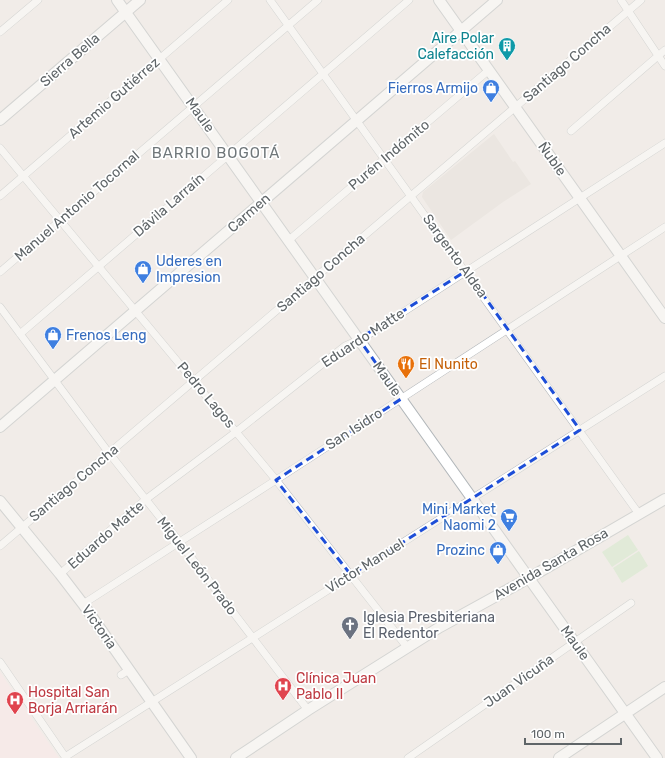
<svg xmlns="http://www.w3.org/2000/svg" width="665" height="758" font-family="Rubik,sans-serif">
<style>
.education{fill:#e4ddd9}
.medical{fill:#fce6e9}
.green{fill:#cee7c5}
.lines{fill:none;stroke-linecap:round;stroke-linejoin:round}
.street-casing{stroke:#b3b7ba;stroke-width:8}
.secondary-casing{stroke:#b2b7ba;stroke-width:12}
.street{stroke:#fff;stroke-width:7}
.secondary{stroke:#fff;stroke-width:10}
.marked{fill:none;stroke:#1d4ed8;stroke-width:3;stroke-dasharray:8 5;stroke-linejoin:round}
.labels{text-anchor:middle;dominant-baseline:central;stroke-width:3.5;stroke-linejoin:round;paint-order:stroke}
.culture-label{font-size:14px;fill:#0d838f;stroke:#fff;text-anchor:end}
.street-label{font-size:14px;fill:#5f6568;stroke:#fff}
.shop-label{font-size:14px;fill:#366cbe;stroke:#fff;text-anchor:end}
.food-label{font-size:14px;fill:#c56008;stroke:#fff;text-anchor:start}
.worship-label{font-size:14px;fill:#5b616d;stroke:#fff;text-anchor:start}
.health-label{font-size:14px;fill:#be3a42;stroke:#fff;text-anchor:start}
.neighbourhood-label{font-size:15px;letter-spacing:1px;fill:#70777a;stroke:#fff}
</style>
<rect width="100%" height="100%" fill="#f1ece8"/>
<path class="education" d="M494,134l19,28 2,-1 16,23 -28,18 -52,38 -29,-43 1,-5z"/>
<path class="medical" d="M0,672l59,86h-59z"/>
<path class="green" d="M628,535l10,15 -26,17 -10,-15z
M639,551l9,15 -26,17 -9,-15z"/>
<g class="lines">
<defs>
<path id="street" d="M270,0l369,514
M621,0l44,66
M0,32l38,-32
M571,131l94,-81
M0,148l276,332 131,167
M0,196l228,-196
M289,240l200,-170
M0,272l318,-272
M0,307l109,146 65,82 134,175
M20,334c129,-112 260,-222 389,-334
M0,546l641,-546
M60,574l85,-74 91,-68 109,-86 18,-8 302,-195
M83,604l193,-124 389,-253
M0,662l66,96
M121,675l8,-5
M65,757l600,-381
M408,758l223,-155"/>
<path id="secondary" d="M117,0l540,758
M439,0l226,318
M0,120l140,-120
M0,427l497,-427
M0,501l60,73 23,30 108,154
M236,758l72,-48 132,-83 89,-49 136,-79
M559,758l106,-71"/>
</defs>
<use href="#street" class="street-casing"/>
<use href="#secondary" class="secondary-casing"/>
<use href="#street" class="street"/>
<use href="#secondary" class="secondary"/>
</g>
<path d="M0 0H665V758H0ZM466,271l114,159 -229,145 -75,-95 125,-81 -42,-60z" fill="#f1ece8" fill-opacity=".55" fill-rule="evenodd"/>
<path class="marked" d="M466,271l114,159 -229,145 -75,-95 125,-81 -42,-60z"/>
<defs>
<symbol id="building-pin" viewBox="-11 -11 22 30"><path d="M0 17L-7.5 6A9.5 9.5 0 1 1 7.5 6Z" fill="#0f9aa8" stroke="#fff"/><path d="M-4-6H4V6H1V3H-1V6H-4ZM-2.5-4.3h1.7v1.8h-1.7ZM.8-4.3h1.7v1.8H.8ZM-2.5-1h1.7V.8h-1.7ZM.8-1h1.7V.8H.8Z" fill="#fff"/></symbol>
<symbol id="shop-pin" viewBox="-11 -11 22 30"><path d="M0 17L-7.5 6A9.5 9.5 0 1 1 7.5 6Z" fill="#3f7fe0" stroke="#fff"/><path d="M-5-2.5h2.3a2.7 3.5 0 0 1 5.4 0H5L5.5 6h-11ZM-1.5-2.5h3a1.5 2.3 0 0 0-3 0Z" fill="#fff"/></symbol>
<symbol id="restaurant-pin" viewBox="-11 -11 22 30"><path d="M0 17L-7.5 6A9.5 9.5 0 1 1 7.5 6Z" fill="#e8710a" stroke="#fff"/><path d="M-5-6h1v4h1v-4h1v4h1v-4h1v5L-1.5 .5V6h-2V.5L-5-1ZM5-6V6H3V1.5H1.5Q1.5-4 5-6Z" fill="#fff"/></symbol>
<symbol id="supermarket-pin" viewBox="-11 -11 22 30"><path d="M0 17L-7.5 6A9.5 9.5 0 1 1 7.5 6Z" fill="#3f7fe0" stroke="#fff"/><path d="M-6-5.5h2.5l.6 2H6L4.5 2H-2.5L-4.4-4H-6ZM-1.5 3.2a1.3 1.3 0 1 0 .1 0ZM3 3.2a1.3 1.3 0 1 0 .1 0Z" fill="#fff"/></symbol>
<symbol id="church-pin" viewBox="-11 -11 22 30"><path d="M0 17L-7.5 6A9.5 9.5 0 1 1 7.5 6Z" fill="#6b7280" stroke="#fff"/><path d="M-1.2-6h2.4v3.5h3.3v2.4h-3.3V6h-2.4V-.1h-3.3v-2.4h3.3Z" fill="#fff"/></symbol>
<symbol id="hospital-pin" viewBox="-11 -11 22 30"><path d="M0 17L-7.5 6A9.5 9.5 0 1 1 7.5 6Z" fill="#e0444e" stroke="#fff"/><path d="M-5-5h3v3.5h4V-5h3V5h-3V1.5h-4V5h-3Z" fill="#fff"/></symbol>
</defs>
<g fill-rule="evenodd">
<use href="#building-pin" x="497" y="36" width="20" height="27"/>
<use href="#shop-pin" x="481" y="78" width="20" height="27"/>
<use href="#shop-pin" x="133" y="259" width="20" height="27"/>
<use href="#shop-pin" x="43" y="325" width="20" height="27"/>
<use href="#restaurant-pin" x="396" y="354" width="20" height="27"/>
<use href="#supermarket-pin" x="499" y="507" width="20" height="27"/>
<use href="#shop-pin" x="488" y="540" width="20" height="27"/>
<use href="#church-pin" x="340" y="615" width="20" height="27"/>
<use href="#hospital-pin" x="273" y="676" width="20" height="27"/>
<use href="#hospital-pin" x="5" y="690" width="20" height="27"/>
</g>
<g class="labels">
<g class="culture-label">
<text x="494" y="38">Aire Polar<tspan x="494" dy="16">Calefacción</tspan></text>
</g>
<g class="street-label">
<text transform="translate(70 60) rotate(-41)">Sierra Bella</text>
<text transform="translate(567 63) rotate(-41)">Santiago Concha</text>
<text transform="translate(114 98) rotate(-41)">Artemio Gutiérrez</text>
<text transform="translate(200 115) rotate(54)">Maule</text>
<text transform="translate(389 155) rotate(-40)">Purén Indómito</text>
<text transform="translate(552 159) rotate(55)">Ñuble</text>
<text transform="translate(169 205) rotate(-41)">Dávila Larraín</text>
<text transform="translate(77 206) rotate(-41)">Manuel Antonio Tocornal</text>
<text transform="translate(249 213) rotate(-41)">Carmen</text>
<text transform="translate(455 256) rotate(54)">Sargento Aldea</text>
<text transform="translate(321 273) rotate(-41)">Santiago Concha</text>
<text transform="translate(363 338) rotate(-33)">Eduardo Matte</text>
<text transform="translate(387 379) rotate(55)">Maule</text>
<text transform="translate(206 395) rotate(50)">Pedro Lagos</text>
<text transform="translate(354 429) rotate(-33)">San Isidro</text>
<text transform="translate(74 483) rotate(-40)">Santiago Concha</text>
<text transform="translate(106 535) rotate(-41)">Eduardo Matte</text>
<text transform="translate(551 564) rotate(-30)">Avenida Santa Rosa</text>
<text transform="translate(197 566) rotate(52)">Miguel León Prado</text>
<text transform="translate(365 566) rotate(-32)">Víctor Manuel</text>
<text transform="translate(99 627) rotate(55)">Victoria</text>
<text transform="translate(575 643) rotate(54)">Maule</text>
<text transform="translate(519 681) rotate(-35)">Juan Vicuña</text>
</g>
<g class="shop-label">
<text x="478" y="88">Fierros Armijo</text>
<text x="156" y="261" text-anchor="start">Uderes en<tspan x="156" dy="16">Impresion</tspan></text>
<text x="66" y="335" text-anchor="start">Frenos Leng</text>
<text x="496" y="509">Mini Market<tspan x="496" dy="16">Naomi 2</tspan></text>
<text x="485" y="550">Prozinc</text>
</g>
<g class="food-label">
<text x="419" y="364">El Nunito</text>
</g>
<g class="worship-label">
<text x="363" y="617">Iglesia Presbiteriana<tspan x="363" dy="16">El Redentor</tspan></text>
</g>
<g class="health-label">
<text x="296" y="678">Clínica Juan<tspan x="296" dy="16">Pablo II</tspan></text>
<text x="28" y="692">Hospital San<tspan x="28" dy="16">Borja Arriarán</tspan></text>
</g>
<g class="neighbourhood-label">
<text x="216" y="153">BARRIO BOGOTÁ</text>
</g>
</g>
<path d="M525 738v6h96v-6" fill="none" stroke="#5f6568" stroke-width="2"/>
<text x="531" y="738" font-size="12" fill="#5f6568" stroke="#ffffff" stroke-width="3" paint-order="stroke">100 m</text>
</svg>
